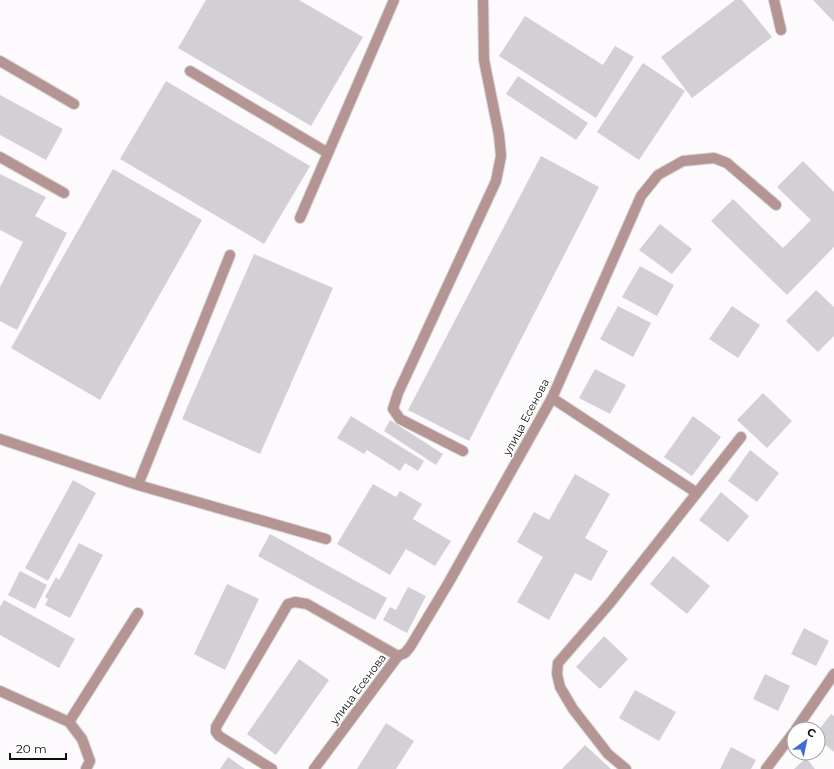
<svg xmlns="http://www.w3.org/2000/svg" width="834" height="769" font-family="Montserrat,sans-serif">
<style>
.building{fill:#d2d0d4}
.lines{fill:none;stroke-linecap:round;stroke-linejoin:round}
.service-casing{stroke:#d6d4d7;stroke-width:12}
.minor-casing{stroke:#d6d4d7;stroke-width:12}
.service{stroke:#b59593;stroke-width:10}
.minor{stroke:#b59593;stroke-width:10}
.labels{text-anchor:middle;dominant-baseline:central;stroke-width:3.5;stroke-linejoin:round;paint-order:stroke}
.street-label{font-size:11px;fill:#0e0e0f;stroke:#fff}
</style>
<rect width="100%" height="100%" fill="#fcfafd"/>
<path class="building" d="M206,0h93l64,37 -52,89 -133,-78z
M735,0h7l30,37 -80,61 -31,-41z
M813,0h21v22z
M525,16l78,49 12,-19 19,11 -38,61 -97,-62z
M643,63l42,28 -46,69 -42,-28z
M518,76l70,47 -12,17 -70,-46z
M166,81l144,85 -46,78 -144,-85z
M0,95l63,34 -17,31 -46,-25z
M541,156l58,31 -130,254 -61,-31z
M803,161l31,31v55l-47,48 -76,-74 22,-22 50,49 28,-28 -34,-33z
M113,169l89,51 -102,180 -89,-52z
M0,174l46,23 -11,19 32,17 -50,97 -17,-9v-34l23,-45 -23,-12z
M660,224l32,25 -20,25 -33,-24z
M254,254l79,34 -73,166 -78,-35z
M640,266l34,19 -17,31 -35,-19z
M816,290l18,17v29l-16,16 -32,-31z
M618,306l33,17 -18,34 -33,-18z
M732,306l28,19 -22,33 -29,-19z
M595,369l31,16 -16,29 -31,-16z
M763,393l29,28 -25,27 -30,-28z
M351,416l73,45 -6,10 -13,-8 -5,8 -33,-21 -3,4 -27,-16z
M693,416l28,21 -29,39 -28,-19z
M390,420l53,34 -7,11 -52,-34z
M750,450l29,23 -22,29 -29,-21z
M575,474l35,20 -25,44 23,13 -17,30 -16,-8 -26,47 -32,-18 26,-45 -26,-15 17,-30 15,8z
M73,480l23,13 -48,88 -23,-13z
M373,484l23,13 4,-6 22,13 -9,15 38,22 -16,25 -29,-17 -16,26 -53,-31z
M721,492l28,24 -21,26 -29,-22z
M270,534l117,64 -12,22 -117,-64z
M79,543l24,12 -33,63 -25,-13 3,-6 -3,-2 11,-20 3,3z
M673,556l37,30 -23,28 -37,-30z
M20,571l27,14 -12,24 -27,-14z
M227,584l32,15 -34,71 -31,-16z
M408,587l18,9 -19,37 -24,-13 7,-13 6,3z
M4,600l71,39 -16,29 -59,-33v-28z
M804,628l25,13 -13,25 -25,-12z
M604,636l24,23 -28,30 -24,-22z
M299,659l30,21 -53,75 -29,-21z
M765,674l25,12 -12,25 -25,-12z
M635,690l41,22 -17,29 -40,-23z
M831,714l3,2v36l-16,-13v-8z
M386,723l28,18 -18,28h-39z
M585,745l26,24h-49z
M731,747l25,13 -5,9h-31z
M228,757l17,12h-25z
M806,758l9,11h-21z"/>
<g class="lines">
<defs>
<path id="service" d="M774,0l7,30
M0,61l74,43
M190,71l138,82
M0,157l64,36
M300,218l94,-218
M552,398l145,95
M0,439l138,46 188,54
M463,451l-63,-32 -7,-10 5,-16 98,-212 5,-25 -2,-21 -15,-75 -1,-60
M138,485l92,-230
M0,691l69,31 13,17 8,22 -4,8
M69,722l69,-109
M796,729l38,-55
M272,769l-53,-33 -3,-4v-5l72,-123 7,-2 12,2 91,52
M626,769l-18,-15 -35,-45 -13,-22 -3,-13 1,-11 52,-60 131,-166
M766,769l28,-37"/>
<path id="minor" d="M314,769l84,-113 7,-3 5,-6 39,-65 103,-184 89,-202 17,-21 25,-14 31,-3 13,5 49,42"/>
</defs>
<use href="#service" class="service-casing"/>
<use href="#minor" class="minor-casing"/>
<use href="#service" class="service"/>
<use href="#minor" class="minor"/>
</g>
<g class="labels">
<g class="street-label">
<text transform="translate(526 417) rotate(-62)">улица Есенова</text>
<text transform="translate(358 689) rotate(-53)">улица Есенова</text>
</g>
</g>
<g transform="translate(806 741) rotate(33)"><circle r="19" fill="#ffffff" stroke="#9f9f9f"/>
<path d="M0-3L7 15L0 10L-7 15Z" fill="#416bdc"/>
<text y="-6" font-size="11" font-weight="bold" text-anchor="middle" fill="#0e0e0f">С</text>
</g>
<path d="M10 753v6h56v-6" fill="none" stroke="#0e0e0f" stroke-width="2"/>
<text x="16" y="753" font-size="12" fill="#0e0e0f" stroke="#ffffff" stroke-width="3" paint-order="stroke">20 m</text>
</svg>
